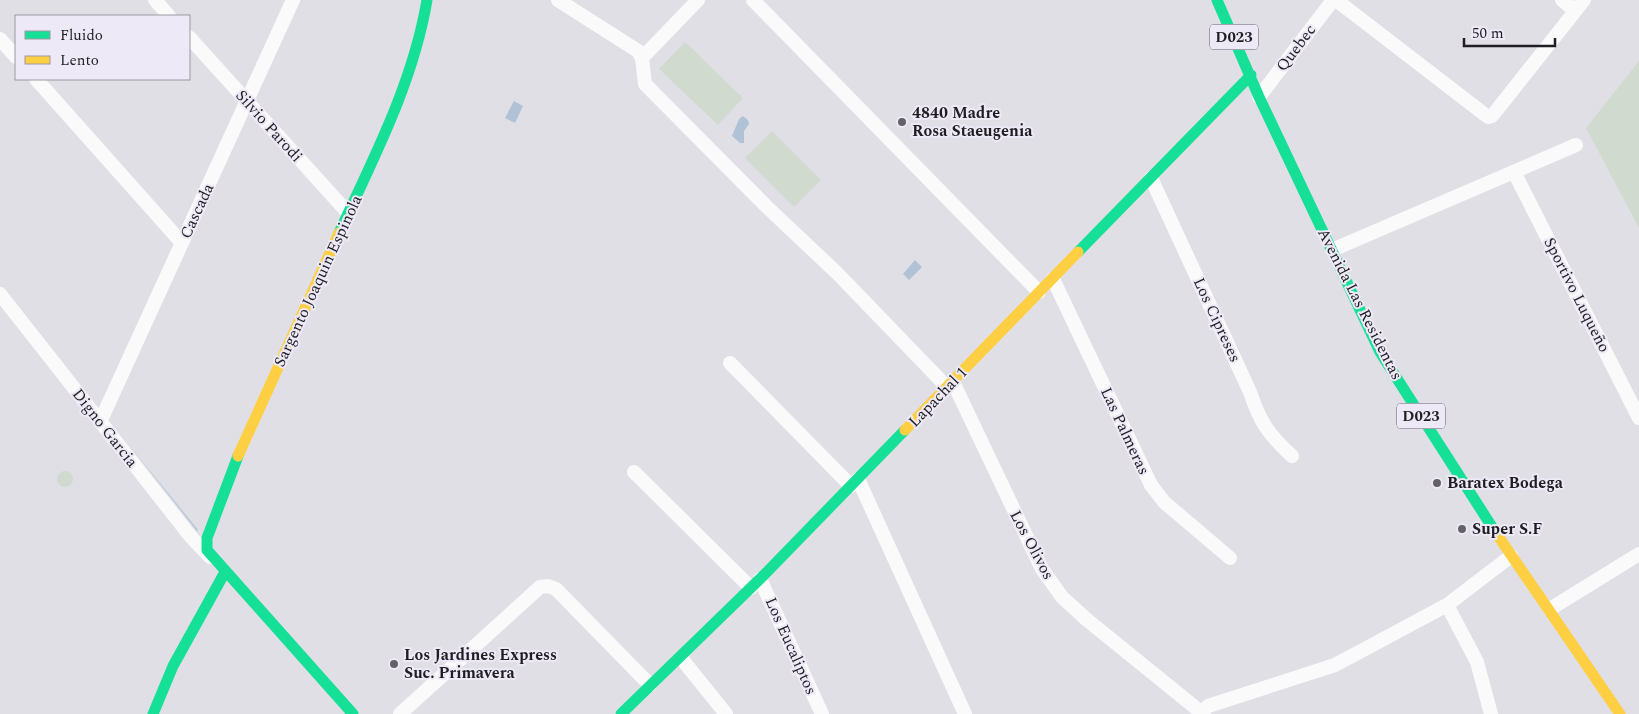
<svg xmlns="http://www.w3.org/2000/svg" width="1639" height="714" font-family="Spectral,serif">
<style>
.green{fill:#d0dacf}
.water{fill:#b0c2d5}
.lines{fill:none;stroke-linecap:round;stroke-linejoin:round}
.street{stroke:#fafafb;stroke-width:14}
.fast{stroke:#16e098;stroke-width:11}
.slow{stroke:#ffcf43;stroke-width:11}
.poi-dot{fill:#646267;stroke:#ede9f6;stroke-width:2}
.labels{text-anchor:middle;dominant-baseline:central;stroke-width:4;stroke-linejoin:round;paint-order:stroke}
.shield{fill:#ede9f6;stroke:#5e5b62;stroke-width:1}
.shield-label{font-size:15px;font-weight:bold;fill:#201e23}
.street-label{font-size:16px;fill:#201e23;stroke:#ede9f6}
.poi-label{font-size:16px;font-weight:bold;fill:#201e23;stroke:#ede9f6;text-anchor:start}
</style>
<rect width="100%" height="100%" fill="#e1dfe6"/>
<path class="green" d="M685,42l58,56 -25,27 -59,-56z
M1639,61v167l-53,-100z
M772,131l49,49 -27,27 -49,-49z
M57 479a8 8 0 1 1 16 0a8 8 0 1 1-16 0Z"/>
<path class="water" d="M514,101l9,5 -8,17 -10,-5z
M743,116l5,4 1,4 -5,7v12h-4l-8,-7 7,-17z
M915,260l7,7 -13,13 -6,-6z
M130,446l68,84 -1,1z"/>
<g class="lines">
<path class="street" d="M155,0l14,16
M558,0l80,51 4,7 3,26 122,123 71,67 109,113
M753,0l286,292
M1336,0l152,117 4,-1 92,-116
M1562,0l13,11
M189,37l160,177
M0,39l16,18
M642,58l56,-58
M36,79l146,164
M1259,97l74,-97
M1514,172l125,246
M1151,178l99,214c10,30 18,42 42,64
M1332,250l244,-105
M1053,279l98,206 13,17 66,56
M0,294l191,243 19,20
M730,363l121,123
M953,382l89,187 20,28 24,22 116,94
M100,422l193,-422
M634,472l117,116
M858,479l107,235
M760,579l62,135
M1447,605l30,57 14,52
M1550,609l89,-55
M681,658l45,56
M400,714l140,-127 8,-1 8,3 94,96
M1201,714l7,-8 127,-41 112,-60 64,-49"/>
<path class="fast" d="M1217,0l42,97 121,255 114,178
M339,233c35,-76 74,-150 88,-233
M1078,252l173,-177
M238,456l-31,82v12l146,164
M153,714l20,-48 52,-94
M621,714l143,-139 141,-145"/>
<path class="slow" d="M905,430l173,-178
M238,456l101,-223
M1494,530l126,184"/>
</g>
<g class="poi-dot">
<circle cx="902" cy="122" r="5"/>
<circle cx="1437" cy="483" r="5"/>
<circle cx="1462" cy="529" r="5"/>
<circle cx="394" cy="664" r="5"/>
</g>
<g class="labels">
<g class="shield">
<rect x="1210" y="24.5" width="48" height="25" rx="4"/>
<rect x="1397" y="403.5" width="48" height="25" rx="4"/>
</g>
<g class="shield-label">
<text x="1234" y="37">D023</text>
<text x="1421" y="416">D023</text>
</g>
<g class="street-label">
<text transform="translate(1296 48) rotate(-53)">Quebec</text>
<text transform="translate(269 126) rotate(48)">Silvio Parodi</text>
<text transform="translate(197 211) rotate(-65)">Cascada</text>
<text transform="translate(318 281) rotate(-65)">Sargento Joaquin Espinola</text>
<text transform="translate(1577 295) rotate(63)">Sportivo Luqueño</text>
<text transform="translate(1360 304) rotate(63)">Avenida Las Residentas</text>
<text transform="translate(1217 320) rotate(65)">Los Cipreses</text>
<text transform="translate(938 397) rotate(-46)">Lapachal 1</text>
<text transform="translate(105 428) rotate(52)">Digno Garcia</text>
<text transform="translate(1125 431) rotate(65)">Las Palmeras</text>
<text transform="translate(1032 545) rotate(62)">Los Olivos</text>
<text transform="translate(791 646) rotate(66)">Los Eucaliptos</text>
</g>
<g class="poi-label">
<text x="912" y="113">4840 Madre<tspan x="912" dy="18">Rosa Staeugenia</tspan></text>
<text x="1447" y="483">Baratex Bodega</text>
<text x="1472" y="529">Super S.F</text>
<text x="404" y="655">Los Jardines Express<tspan x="404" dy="18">Suc. Primavera</tspan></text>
</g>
</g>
<rect x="15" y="15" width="175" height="65" fill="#ede9f6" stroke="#9b98a2"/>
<rect x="25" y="31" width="25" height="8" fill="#16e098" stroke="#9b98a2"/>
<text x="60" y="40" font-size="15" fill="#201e23">Fluido</text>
<rect x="25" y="56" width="25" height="8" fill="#ffcf43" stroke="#9b98a2"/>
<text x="60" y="65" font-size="15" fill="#201e23">Lento</text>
<path d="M1464 38v8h91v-8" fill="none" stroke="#201e23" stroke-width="2.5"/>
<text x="1472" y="38" font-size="15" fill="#201e23" stroke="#ede9f6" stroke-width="4" paint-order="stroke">50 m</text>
</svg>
